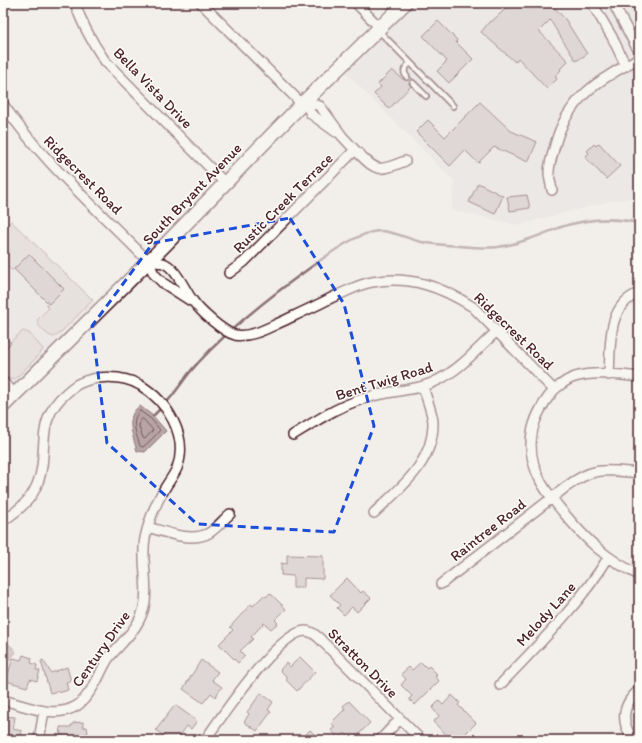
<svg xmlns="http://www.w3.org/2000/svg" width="642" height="743" font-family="Itim,sans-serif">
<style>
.built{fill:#e5dfdd}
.green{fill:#d9d0cf;stroke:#92787d}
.water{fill:#b7a5a6;stroke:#8b6f75}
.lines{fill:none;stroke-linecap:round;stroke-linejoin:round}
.shore{stroke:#76555c;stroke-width:1}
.stream{stroke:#8b6f75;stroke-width:2.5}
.building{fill:#c8bbbb;stroke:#4a1f2b}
.lane-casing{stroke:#4a1f2b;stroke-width:8}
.street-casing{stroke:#4a1f2b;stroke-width:12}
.secondary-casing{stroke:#4a1f2b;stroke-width:16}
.lane{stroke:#fdfcf7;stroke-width:4.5}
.street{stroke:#fdfcf7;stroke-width:9}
.secondary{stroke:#fdfcf7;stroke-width:13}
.marked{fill:none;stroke:#1d4ed8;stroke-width:3;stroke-dasharray:8 5;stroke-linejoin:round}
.labels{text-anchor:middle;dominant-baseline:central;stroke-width:3;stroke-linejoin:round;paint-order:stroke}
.street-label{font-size:15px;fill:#4a1f2b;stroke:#fdfcf7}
</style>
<rect width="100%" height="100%" fill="#f2efeb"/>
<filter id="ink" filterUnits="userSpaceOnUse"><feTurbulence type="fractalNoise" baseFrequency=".025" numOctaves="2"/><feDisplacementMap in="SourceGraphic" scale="8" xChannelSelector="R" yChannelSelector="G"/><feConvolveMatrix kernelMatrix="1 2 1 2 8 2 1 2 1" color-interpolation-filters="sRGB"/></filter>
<g filter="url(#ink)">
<path class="built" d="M405,3h234v194l-29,4 -92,24 -67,-15 3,-29 -114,-114z
M11,221l90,87 -86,86 -12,-12v-152z"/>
<path class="green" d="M11,221l82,79 -32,32 -7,5c-6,-1 -15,-9 -17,-16l2,-3 10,-10 -3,-3 18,-16 -17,-17 -15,15 13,-17 -16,-16 -16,16h-2l-8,-8v-32z
M23,331l6,2 14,16 -4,6 -21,21 -4,3 -7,-1 -1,2 -3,-3v-26l7,-7v-2z"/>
<path class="water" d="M140,406l13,10 13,15 -21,21 -8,-1c-4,-15 -13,-35 3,-45z
M3,639l9,8 4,5 -13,16z"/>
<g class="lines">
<path class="shore" d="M140,411l11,8 9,11 -7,8 -10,9 -3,-1c-3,-11 -11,-26 0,-35z
M143,419l10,11 -8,9 -2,-1 -4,-11 1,-7z"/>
<path class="stream" d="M165,404c12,-12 20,-28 32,-40 33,-36 71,-66 110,-94 18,-13 50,-38 72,-39 15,0 28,8 43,11 8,2 17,2 24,3 18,1 35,4 52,2 21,-3 40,-11 60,-19 26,-9 55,-11 81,-5
M153,416l8,-8"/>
</g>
<path class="building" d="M512,3h38l15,16 22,35 -11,7 -26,-41 -11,11 29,30 -8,8 1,1 -6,6 2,3 -10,10 -29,-31 -3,4 -34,-30 9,-11 1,1z
M438,21l19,19 -1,2 17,17 -24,24 -12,-12 10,-10 -24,-25z
M392,70l12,10h5l1,-4 4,4 -4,1 -1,3 2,2 -22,23 -15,-15 7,-7 -3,-3z
M480,102l31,29 26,11 -9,20 -34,-15 -16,16 -13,-13 -15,16 -34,-34 12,-12 17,17z
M599,143l21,23 -14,13 -21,-22 4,-4 -2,-2 7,-7 2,2z
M478,183l25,13 -8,18 -26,-12z
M527,195l3,13 -20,3 -3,-14z
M29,254l35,35 -15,15 -35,-35z
M3,336l8,7 -8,8z
M287,555l36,1v23l-19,-1v10h-11v-12l-12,-1v-12l6,1z
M347,578l14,15 2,-2 8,7 -14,14 -5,-5 -8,8 -7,-7 3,-3 -10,-10z
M270,593l16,16 -11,11 3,3 -7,6 -7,-6 -13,14 2,2 -13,12 5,5 -7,7 -19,-19 14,-14 -3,-3 21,-23 2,2 11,-11 2,2z
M23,655l9,3 -1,5 6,2 -1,5 4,1 -3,10 -7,-2 -3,8 -21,-6 7,-23 8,2z
M300,657l15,15 -18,19 -11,-11 2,-2 -8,-8 6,-7 4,4z
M43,660l8,13 16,-6 4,14 -5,1 2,8 -9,3v-2l-9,2 -9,-32z
M201,660l17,12 -6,8 10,7 -7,10 -4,-4 -8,10 -20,-14z
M421,662l6,6 2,-2 8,8 -2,2 4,5 -24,24 -6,-6 3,-3 -11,-11 5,-6 -5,-5 8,-7 3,3z
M261,693l12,9 -5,8 3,2 -14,19 -13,-9 5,-8 -2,-2z
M452,695l8,8 -2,2 18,18 -17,17h-7l-19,-18 6,-6 -7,-8 7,-7 4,4z
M349,701l21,22 -11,11 2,2 -4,4h-6l-6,-7 -6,6 -8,-9 4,-3 -4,-4 14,-14 -2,-3z
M175,705l22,16 -6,8 -4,-3 -10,14h-8l-13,-10z
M3,716l12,1 -2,12 9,2 -2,9 -17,-1z
M83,722v5h4l1,6 -3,1 1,6h-20v-3l-5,-1 -1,-9h11v-2h2v-2z
M310,730l10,10h-11l-4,-5z"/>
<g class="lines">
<defs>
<path id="lane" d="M378,30l75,76
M407,77c-5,-6 -2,-9 3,-14
M413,83l13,13"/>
<path id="street" d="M75,3c7,22 17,39 30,58l120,122
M201,3l101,101
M356,3l24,25
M592,3l20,34 14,29
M613,3l26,49
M305,102l6,12 25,18
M3,104c40,59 96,106 145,157l6,13 9,9 28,18
M355,150c22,21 21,23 50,11
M552,190c-1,-6 -3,-12 -3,-18 0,-8 4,-19 6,-27 13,-48 43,-64 84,-87
M148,261c5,1 11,1 15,2 13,4 22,28 30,38 7,10 30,31 42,34 15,3 33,-7 46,-13 17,-8 35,-16 52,-25 13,-5 26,-13 39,-15 38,-7 70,5 101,25l81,83c-24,28 -31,58 -13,92 6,11 14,20 22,30 23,28 43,47 76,63
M229,273l15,-11 111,-112 -13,-14 -22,-30 -15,-4
M609,375c2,-30 -3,-69 30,-82
M3,382l12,12
M554,390c6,-5 13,-11 21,-13 20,-6 44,-2 64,0
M293,435c26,-16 50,-32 80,-39 21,-6 45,-5 65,-16 23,-11 40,-32 59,-49
M374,513c26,-25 60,-50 59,-91 -1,-11 -7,-24 -10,-36
M3,521c11,-8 24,-17 31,-30 18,-33 -1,-62 26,-92 6,-6 11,-11 18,-15 19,-9 44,-9 62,1 27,16 49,51 37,83 -3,7 -8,13 -12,20 -10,16 -16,32 -20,50 -4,21 3,42 0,64 -3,23 -19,36 -34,53 -8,9 -11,22 -18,32 -4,6 -9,14 -15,18 -22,15 -52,1 -75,-5
M148,527c18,5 43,16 61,6 8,-5 14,-13 21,-19
M441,584l125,-97c28,-21 39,-17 73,-14
M500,685c38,-40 79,-80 108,-127
M39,740l5,-29
M205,740c16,-22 73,-108 100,-109 5,0 8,2 13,6l103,103
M380,740l20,-21
M633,740c-13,-19 -11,-35 6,-50"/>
<path id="secondary" d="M3,406l162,-161 137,-141 103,-101"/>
</defs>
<use href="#lane" class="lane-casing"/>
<use href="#street" class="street-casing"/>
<use href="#secondary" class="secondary-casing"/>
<use href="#lane" class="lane"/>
<use href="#street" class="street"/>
<use href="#secondary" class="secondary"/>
</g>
</g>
<path d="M0 0H642V743H0ZM290,218l54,86 30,122 -40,106 -137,-8 -90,-81 -15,-117 61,-83z" fill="#f2efeb" fill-opacity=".55" fill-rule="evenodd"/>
<path class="marked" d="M290,218l54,86 30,122 -40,106 -137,-8 -90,-81 -15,-117 61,-83z"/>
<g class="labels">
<g class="street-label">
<text transform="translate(153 88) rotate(46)">Bella Vista Drive</text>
<text transform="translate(83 175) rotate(45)">Ridgecrest Road</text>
<text transform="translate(192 194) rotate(-46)">South Bryant Avenue</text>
<text transform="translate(283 203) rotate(-45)">Rustic Creek Terrace</text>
<text transform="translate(514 331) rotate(44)">Ridgecrest Road</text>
<text transform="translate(384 381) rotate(-17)">Bent Twig Road</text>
<text transform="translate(488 530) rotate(-38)">Raintree Road</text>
<text transform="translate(546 614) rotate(-48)">Melody Lane</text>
<text transform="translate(101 649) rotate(-55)">Century Drive</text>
<text transform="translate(363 663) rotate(45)">Stratton Drive</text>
</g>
</g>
<rect width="642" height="743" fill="none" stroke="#fdfcf7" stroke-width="16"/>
<rect x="8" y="8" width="626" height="727" fill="none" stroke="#4a1f2b" stroke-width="1.5" filter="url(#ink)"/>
</svg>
